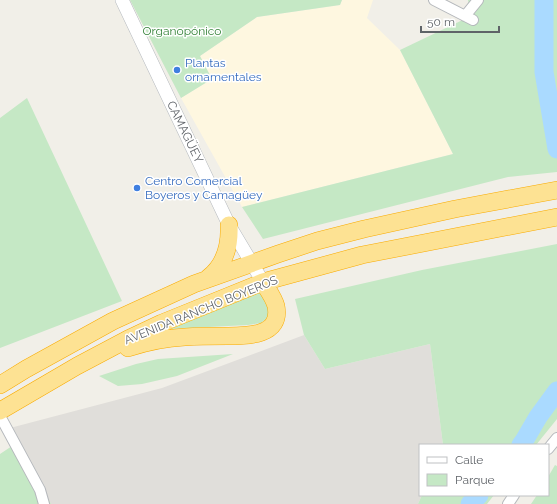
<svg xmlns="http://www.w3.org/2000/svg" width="557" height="504" font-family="Raleway,sans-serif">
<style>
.commercial{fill:#fef7e0}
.industrial{fill:#e0deda}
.green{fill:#c5e8c5}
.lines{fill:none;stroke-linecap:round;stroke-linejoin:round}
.stream{stroke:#aadaff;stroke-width:3}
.river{stroke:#aadaff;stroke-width:19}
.street-casing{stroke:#b5b8bc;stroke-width:12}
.secondary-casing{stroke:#b6babf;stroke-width:14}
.highway-casing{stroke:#f9ab00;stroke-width:18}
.street{stroke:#fff;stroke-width:10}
.secondary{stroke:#fff;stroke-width:13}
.highway{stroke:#fde293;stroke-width:17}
.shop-dot{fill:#3f7fe0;stroke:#fff;stroke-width:1.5}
.labels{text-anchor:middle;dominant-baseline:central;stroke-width:3;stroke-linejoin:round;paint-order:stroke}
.park-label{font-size:12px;fill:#348238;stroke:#fff}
.shop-label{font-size:12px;fill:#366cbe;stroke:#fff;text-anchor:start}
.street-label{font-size:12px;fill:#5f6368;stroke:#fff}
</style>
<rect width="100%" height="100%" fill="#f1efe8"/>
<path class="commercial" d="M342,0h31l-6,18 33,32 53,104 -211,53 -61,-109 31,-19 -12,-23 57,-39 83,-12z"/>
<path class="industrial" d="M304,335l21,34 105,-25 13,101h-23v50h2l-4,9h-367l-41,-76 152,-40z"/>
<path class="green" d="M130,0h212l-2,5 -83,12 -57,39 12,23 -31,19z
M468,0h89v172l-49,5 -245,62 -21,-32 211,-53 -53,-104 71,-34z
M27,98l95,203 -122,47v-230z
M557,244v175l-21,26h-93l-13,-101 -105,25 -21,-34 -9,-36 127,-29z
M255,292l6,1 8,15 -1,9 -7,6 -13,2 -78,4 63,-28z
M233,354l-56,22 -35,8 -24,2 -19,-10 37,-12 22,-5z
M18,442l33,62h-51v-50z
M555,465l2,1v38h-26l6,-9h11v-18z
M422,495h72l-7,9h-69z"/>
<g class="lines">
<path class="stream" d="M556,142l1,-2"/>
<path class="river" d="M544,0v72l13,77
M521,445l3,-4 14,-24 19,-26
M470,504l9,-9"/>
<defs>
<path id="street" d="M434,0l39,20
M465,16l13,-16
M0,416l40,74 4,14
M548,449l9,-11
M508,504l6,-9"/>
<path id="secondary" d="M122,0l107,225 34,57"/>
<path id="highway" d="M208,278c17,-13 22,-32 21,-53
M128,348c18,-6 38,-10 57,-11 14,-1 28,-1 43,-1 19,0 54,0 48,-30 -2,-8 -8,-16 -13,-24
M0,385l26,-16 87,-48 81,-37 84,-30 39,-13 47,-12 91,-20 102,-19
M0,411l77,-45 51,-27 34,-16 101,-41 99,-27 195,-38"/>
</defs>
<use href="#street" class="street-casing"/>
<use href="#secondary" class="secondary-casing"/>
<use href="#highway" class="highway-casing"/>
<use href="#street" class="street"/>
<use href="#secondary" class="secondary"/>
<use href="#highway" class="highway"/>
</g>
<g class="shop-dot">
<circle cx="177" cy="70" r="4"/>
<circle cx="137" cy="188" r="4"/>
</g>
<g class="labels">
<g class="park-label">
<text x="182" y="31">Organopónico</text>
</g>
<g class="shop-label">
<text x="185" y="63">Plantas<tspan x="185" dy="14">ornamentales</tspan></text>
<text x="145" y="181">Centro Comercial<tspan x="145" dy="14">Boyeros y Camagüey</tspan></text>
</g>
<g class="street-label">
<text transform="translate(185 132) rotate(64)">CAMAGÜEY</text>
<text transform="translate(201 310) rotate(-22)">AVENIDA RANCHO BOYEROS</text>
</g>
</g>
<rect x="419" y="444" width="130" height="52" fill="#ffffff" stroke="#bfc1c3"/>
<rect x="427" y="457" width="20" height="6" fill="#ffffff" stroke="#bfc1c3"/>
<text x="455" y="464" font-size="12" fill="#5f6368">Calle</text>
<rect x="427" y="474" width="20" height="12" fill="#c5e8c5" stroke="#bfc1c3"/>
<text x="455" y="484" font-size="12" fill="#5f6368">Parque</text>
<path d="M421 26v6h78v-6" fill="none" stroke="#5f6368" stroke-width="2"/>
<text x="427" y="26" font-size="12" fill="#5f6368" stroke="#ffffff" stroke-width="3" paint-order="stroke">50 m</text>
</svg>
